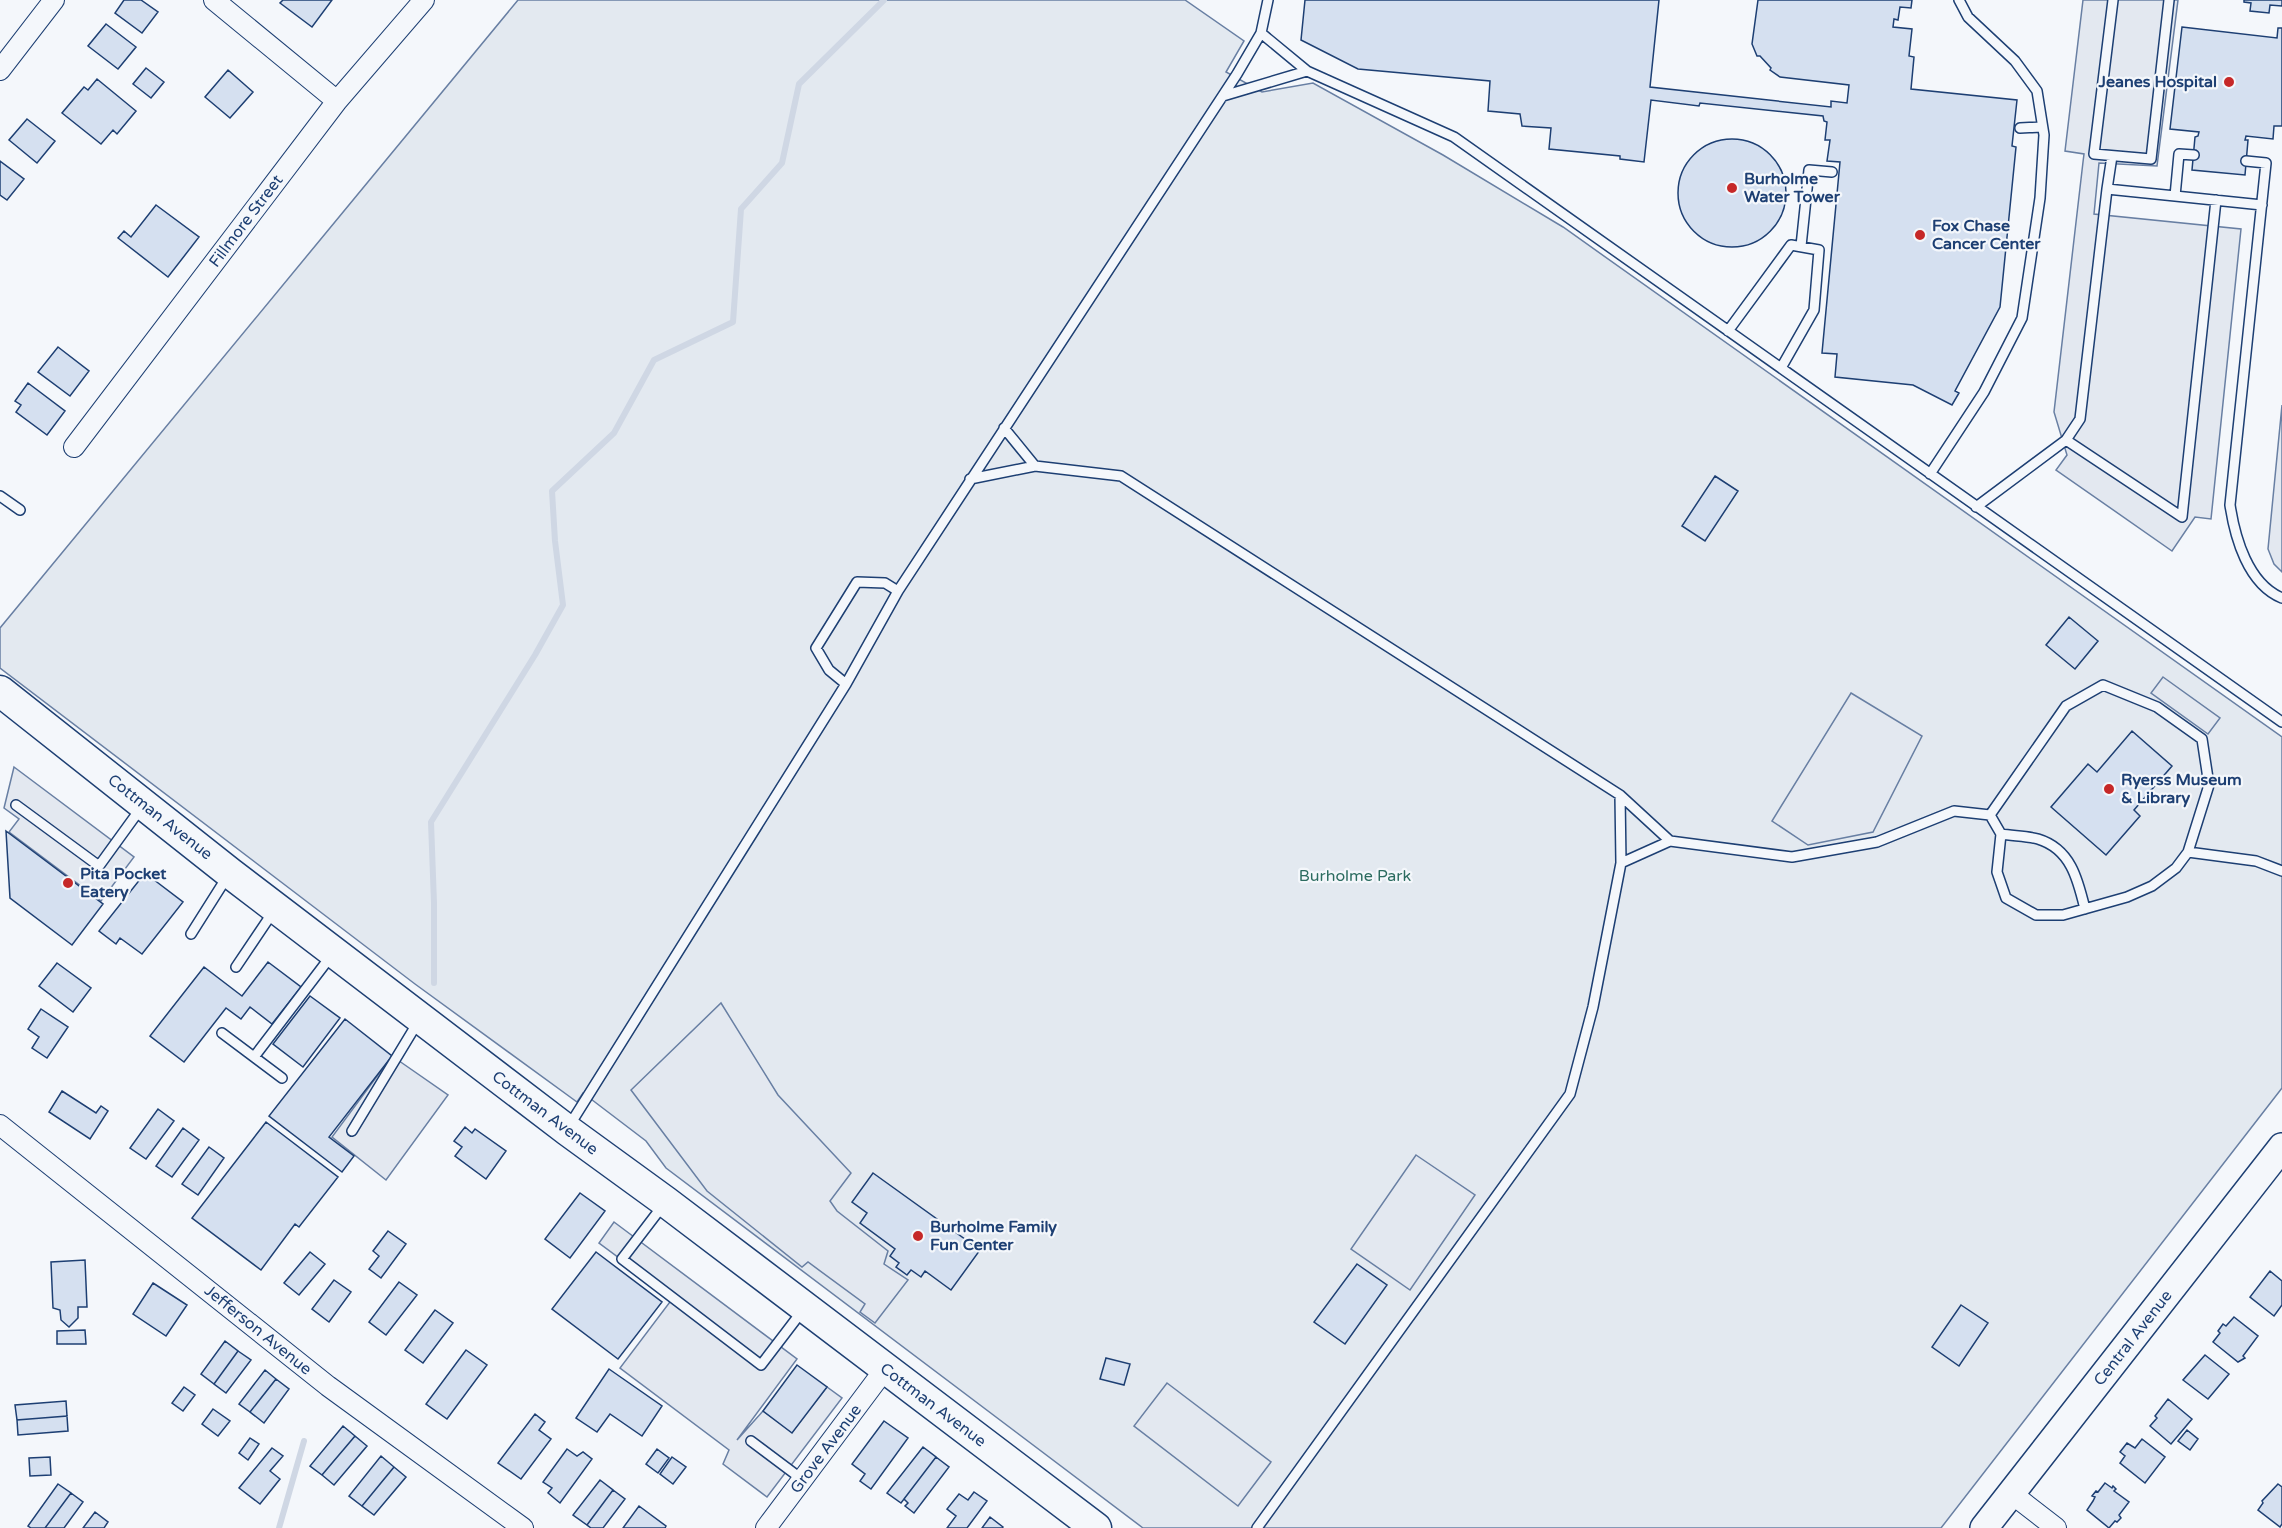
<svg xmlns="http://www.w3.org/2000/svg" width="2282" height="1528" font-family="'Varela Round',sans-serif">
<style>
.green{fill:#e3e9f0;stroke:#687fa3;stroke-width:1.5}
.parking{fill:#e3e8f0;stroke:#687fa3;stroke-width:1.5}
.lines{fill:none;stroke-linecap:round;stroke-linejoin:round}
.stream{stroke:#cfd7e4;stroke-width:6}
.building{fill:#d5e0f0;stroke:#1d3f73;stroke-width:1.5}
.service-casing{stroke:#1d3f73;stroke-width:12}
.minor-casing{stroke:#1d3f73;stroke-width:22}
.secondary-casing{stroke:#1d3f73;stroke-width:30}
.primary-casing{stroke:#1d3f73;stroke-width:33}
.service{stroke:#f4f7fb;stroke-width:9}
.minor{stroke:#f4f7fb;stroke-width:20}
.secondary{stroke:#f4f7fb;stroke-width:27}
.primary{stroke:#f4f7fb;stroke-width:30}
.poi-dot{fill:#c62828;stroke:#f4f7fb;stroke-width:2}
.labels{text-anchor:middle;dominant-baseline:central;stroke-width:4.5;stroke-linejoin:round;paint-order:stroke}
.poi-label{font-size:16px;font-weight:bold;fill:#1d3f73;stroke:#f4f7fb;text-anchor:start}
.street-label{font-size:16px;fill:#1d3f73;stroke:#f4f7fb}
.park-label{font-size:16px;fill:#2c6c60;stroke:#f4f7fb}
</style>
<rect width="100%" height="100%" fill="#f4f7fb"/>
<path class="green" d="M518,0h667l59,41 -18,31 36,20 51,-9 130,72 120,72 719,510v351l-341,440h-798l-477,-360 -20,-27 -63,-48 -6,9 -162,-118 -415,-316v-40z"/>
<path class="parking" d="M2083,0h95l-21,166 -58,-3 -5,51 147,15 -30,290 -16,-2 -23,34 -116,-81 11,-15 -13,-43 29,-250 1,-8 -19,-3z
M2282,405v167l-8,-8 -6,-15z
M2163,677l57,41 -12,16 -57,-41z
M1851,693l71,43 -49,96 -65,13 -36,-24z
M14,767l120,90 -33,44 -92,-69 10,-13 -15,-11z
M721,1003l57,92 73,78 -21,28 7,10 51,40 -4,13 24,16 -33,43 -15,-11 5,-8 -57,-42 -6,5 -95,-76 -76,-101z
M392,1056l56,39 -62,85 -54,-43z
M1416,1155l59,40 -65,95 -59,-41z
M614,1222l183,137 -60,81 26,-29 29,21 35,-45 15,11 -75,99 -44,-33 6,-14 -109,-82 53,-70 -74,-55z
M1167,1383l104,79 -33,44 -104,-80z"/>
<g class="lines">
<path class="stream" d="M434,983v-80l-3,-81 104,-167 28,-50 -8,-64 -3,-50 62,-58 40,-73 79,-38 8,-113 41,-46 17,-79 85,-84
M279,1528l25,-87"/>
</g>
<path class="building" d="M124,0h17l17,12 -16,21 -27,-20z
M283,0h49l-20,27 -32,-24z
M1305,0h354l-9,87 181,20v-6l16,2 2,-18 -69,-8 -10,-7 1,-2 -11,-12h-3l-5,-12 6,-44h154l-1,8 -11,-1 -2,13 -4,-1 -1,8 19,2 -3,27 5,1 -3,32 106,11 -5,46 4,1 -16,160 -45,84 4,2 -7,12 -39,-20 -78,-8 2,-23 -15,-1 18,-191 -13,-1 3,-21h-5l2,-18 -3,-1 -1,-5 -123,-13 -1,3 -48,-6 -7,62 -24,-3v-3l-71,-7 2,-21 -29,-2 -2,-12 -32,-3 2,-30 -132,-12 -57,-29z
M2244,0h38v6l-12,-1 -1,8 -19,-2 1,-8 -7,-1z
M106,24l30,23 -18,22 -30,-23z
M2182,27l95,11 1,-10h4v98h-8l-1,13 -27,-3 -1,4h3l-3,35 -53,-5 3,-33 3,-1 1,-4 -29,-3z
M146,68l18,14 -13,16 -18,-14z
M228,70l25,22 -23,26 -25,-21z
M97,79l39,32 -19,23 -4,-4 -12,14 -39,-31 22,-26 4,3z
M27,119l28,22 -18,22 -28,-23z
M1678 193a54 54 0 1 1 108 0a54 54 0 1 1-108 0Z
M0,161l24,18 -17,21 -7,-5z
M156,205l43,32 -31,40 -50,-39 6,-7 7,6z
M58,347l31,24 -19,25 -32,-24z
M28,383l37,28 -18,24 -31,-23 5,-7 -6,-4z
M1715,476l23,15 -33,50 -23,-15z
M2069,617l29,24 -23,28 -29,-24z
M2132,731l40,35 -38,44 6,6 -34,39 -55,-48 37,-43 9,8z
M6,831l97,73 -31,41 -62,-47z
M145,873l38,29 -41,52 -22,-16 -4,6 -17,-13z
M268,962l33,25 -29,37 -22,-17 -9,12 -15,-11 -42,54 -34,-26 54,-69 38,29z
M57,963l34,25 -18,24 -34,-26z
M310,996l30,22 -37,49 -30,-23z
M41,1009l27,18 -21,31 -15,-10 7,-11 -11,-8z
M345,1019l47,37 -63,81 25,19 -12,16 -73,-56z
M62,1091l34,22 5,-7 7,5 -18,28 -41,-27z
M158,1109l16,12 -28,38 -16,-11z
M266,1122l72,55 -39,50 -4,-3 -34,46 -69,-52z
M465,1127l7,6 3,-4 31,22 -20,28 -31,-23 7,-9 -8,-6z
M183,1128l16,12 -27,37 -16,-11z
M209,1147l15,11 -26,37 -16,-11z
M873,1173l107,77 -29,40 -26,-19 -4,6 -10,-7 -4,5 -11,-8 3,-4 -9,-7 5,-7 -35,-26 7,-10 -15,-11z
M580,1193l25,18 -35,47 -25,-19z
M388,1231l18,13 -25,34 -12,-9 10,-13 -6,-5z
M310,1252l15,12 -26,31 -15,-12z
M596,1252l66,50 -44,57 -66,-50z
M85,1260l2,47h-9v11l-9,9 -8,-7 -1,-10 -7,-2 -2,-46z
M1357,1264l30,21 -42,59 -31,-22z
M2270,1271l12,10v24l-8,11 -24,-19z
M334,1280l17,12 -22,30 -17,-13z
M399,1282l18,13 -31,40 -17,-13z
M153,1283l34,22 -21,31 -33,-22z
M1961,1305l27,18 -29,43 -27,-19z
M435,1310l18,13 -30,40 -18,-13z
M2234,1317l24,19 -15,20 2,2 -7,4 -25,-20 7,-9 -2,-2 5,-7 3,2z
M85,1330l1,14h-29v-13z
M225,1341l13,10 -24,33 -13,-10z
M466,1350l21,15 -40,54 -21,-15z
M238,1351l13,9 -25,33 -12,-9z
M2205,1355l24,19 -21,25 -25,-19z
M1106,1358l24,6 -6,21 -24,-6z
M797,1365l30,22 -35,46 -29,-22z
M609,1369l53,37 -20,30 -32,-22 -13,18 -21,-14z
M265,1370l11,9 -26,33 -11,-8z
M276,1379l13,10 -25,34 -14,-11z
M184,1387l11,8 -12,16 -11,-8z
M2168,1399l24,20 -21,25 -21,-18 7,-8 -2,-2z
M66,1401l1,15 -50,4 -2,-15z
M213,1409l17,12 -12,15 -16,-12z
M535,1414l10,8 -6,8 12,9 -30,40 -23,-16z
M67,1416l1,15 -50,4 -1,-15z
M884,1421l24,17 -37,51 -11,-8 5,-7 -13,-10z
M343,1426l12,10 -33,39 -12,-9z
M2187,1430l11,9 -8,11 -12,-9z
M355,1436l12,10 -33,39 -12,-10z
M250,1438l9,6 -11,16 -9,-7z
M2142,1439l23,18 -20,26 -25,-20 5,-7 -5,-4 7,-9 8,5z
M923,1447l13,10 -35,46 -14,-10z
M272,1448l11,8 -13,15 10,8 -20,25 -21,-16z
M567,1449l10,7 6,-4 9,7 -32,44 -12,-10 4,-5 -9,-6z
M657,1449l12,9 -11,15 -12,-9z
M381,1456l13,11 -32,39 -13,-10z
M50,1457l1,18 -21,1 -1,-18z
M672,1457l14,10 -13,17 -13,-10z
M936,1457l13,10 -35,46 -9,-7 3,-3 -4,-4z
M394,1467l12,10 -32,38 -12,-9z
M600,1480l13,10 -26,35 -14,-10z
M2105,1483l7,5 1,-2 3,3 -2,2 15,11 -10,13 2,3 -4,4 -2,-1 -6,7 -22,-18 6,-9 2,-4 -3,-1 4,-5 2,1z
M58,1484l13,9 -26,35h-14l-3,-2z
M2278,1484l4,3v37l-2,3 -22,-17 5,-7 -1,-2z
M613,1490l12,9 -22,29h-12l-4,-3z
M974,1492l13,9 -20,27h-20l9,-12 -9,-7 12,-15 9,6z
M71,1493l12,9 -19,26h-19z
M639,1506l27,20 -1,2h-42z
M95,1512l13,10 -4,6h-21z
M990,1517l13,10 -1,1h-20z"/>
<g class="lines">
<defs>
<path id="service" d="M2113,0l-19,154 57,5 18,-159
M1261,33l46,38 147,66 828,585
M1223,96l84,-25
M2020,128l22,-1
M2194,155l-15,-1 -4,42 87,9
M2246,161l20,2 -36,342c5,33 18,79 52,93
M2107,189l5,-33
M2175,196l-68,-7 -27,230 -14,21 116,77 34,-317
M1801,246l8,-76 23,2
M1728,331l63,-86 28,5 -5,60 -33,58
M1004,428l31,38 86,10 499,319 50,46 122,16 85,-15 77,-31 36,4
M1930,474l54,-82 38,-74 18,-120 4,-63 -7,-44 -22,-30 -47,-44 -9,-17
M970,479l65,-13
M0,496l20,14
M1976,507l90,-67
M846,684l-17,-14 -13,-22 41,-66 28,1 13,8
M2103,685l54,22 45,32 7,46 -21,67 -12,16 -24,18 -25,11 -64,18h-27l-30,-17 -9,-26 4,-38 -11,-19 76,-109z
M16,805l83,61 42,-58
M2001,834c12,2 26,2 37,5 33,10 40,41 47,70
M2188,852l68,9 26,10
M1621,863l49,-22
M191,934l36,-57
M236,967l37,-55
M222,1033l60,45
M254,1057l77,-101
M569,1126l277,-442 52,-93 339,-517 24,-41 7,-33
M352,1131l66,-109
M664,1204l-42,55 139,106 42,-55
M751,1441l52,39
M1257,1528l313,-434 23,-87 28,-144 -1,-68"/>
<path id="minor" d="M214,0l123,101
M0,70l54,-70
M74,447l263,-346 87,-101
M0,1125l328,261 195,142
M2011,1493l45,35
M766,1528l119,-159"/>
<path id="secondary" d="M1984,1528l298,-381"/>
<path id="primary" d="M0,691l230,182 337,257 99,72 430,326"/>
</defs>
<use href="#service" class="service-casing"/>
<use href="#minor" class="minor-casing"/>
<use href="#secondary" class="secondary-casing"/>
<use href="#primary" class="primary-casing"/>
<use href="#service" class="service"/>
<use href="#minor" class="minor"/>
<use href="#secondary" class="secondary"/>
<use href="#primary" class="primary"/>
</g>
<g class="poi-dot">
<circle cx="2229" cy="82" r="6"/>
<circle cx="1732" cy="188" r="6"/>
<circle cx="1920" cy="235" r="6"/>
<circle cx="2109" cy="789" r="6"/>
<circle cx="68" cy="883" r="6"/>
<circle cx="918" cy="1236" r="6"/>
</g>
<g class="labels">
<g class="poi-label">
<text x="2217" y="82" text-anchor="end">Jeanes Hospital</text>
<text x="1744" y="179">Burholme<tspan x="1744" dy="18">Water Tower</tspan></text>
<text x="1932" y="226">Fox Chase<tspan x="1932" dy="18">Cancer Center</tspan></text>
<text x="2121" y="780">Ryerss Museum<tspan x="2121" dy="18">&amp; Library</tspan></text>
<text x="80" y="874">Pita Pocket<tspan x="80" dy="18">Eatery</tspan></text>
<text x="930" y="1227">Burholme Family<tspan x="930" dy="18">Fun Center</tspan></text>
</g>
<g class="street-label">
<text transform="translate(246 221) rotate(-53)">Fillmore Street</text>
<text transform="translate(160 817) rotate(38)">Cottman Avenue</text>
<text transform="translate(545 1113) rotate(37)">Cottman Avenue</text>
<text transform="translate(258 1330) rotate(39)">Jefferson Avenue</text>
<text transform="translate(2133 1338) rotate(-52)">Central Avenue</text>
<text transform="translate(933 1405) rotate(37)">Cottman Avenue</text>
<text transform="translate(826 1449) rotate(-53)">Grove Avenue</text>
</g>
<g class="park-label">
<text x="1355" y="876">Burholme Park</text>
</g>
</g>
</svg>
